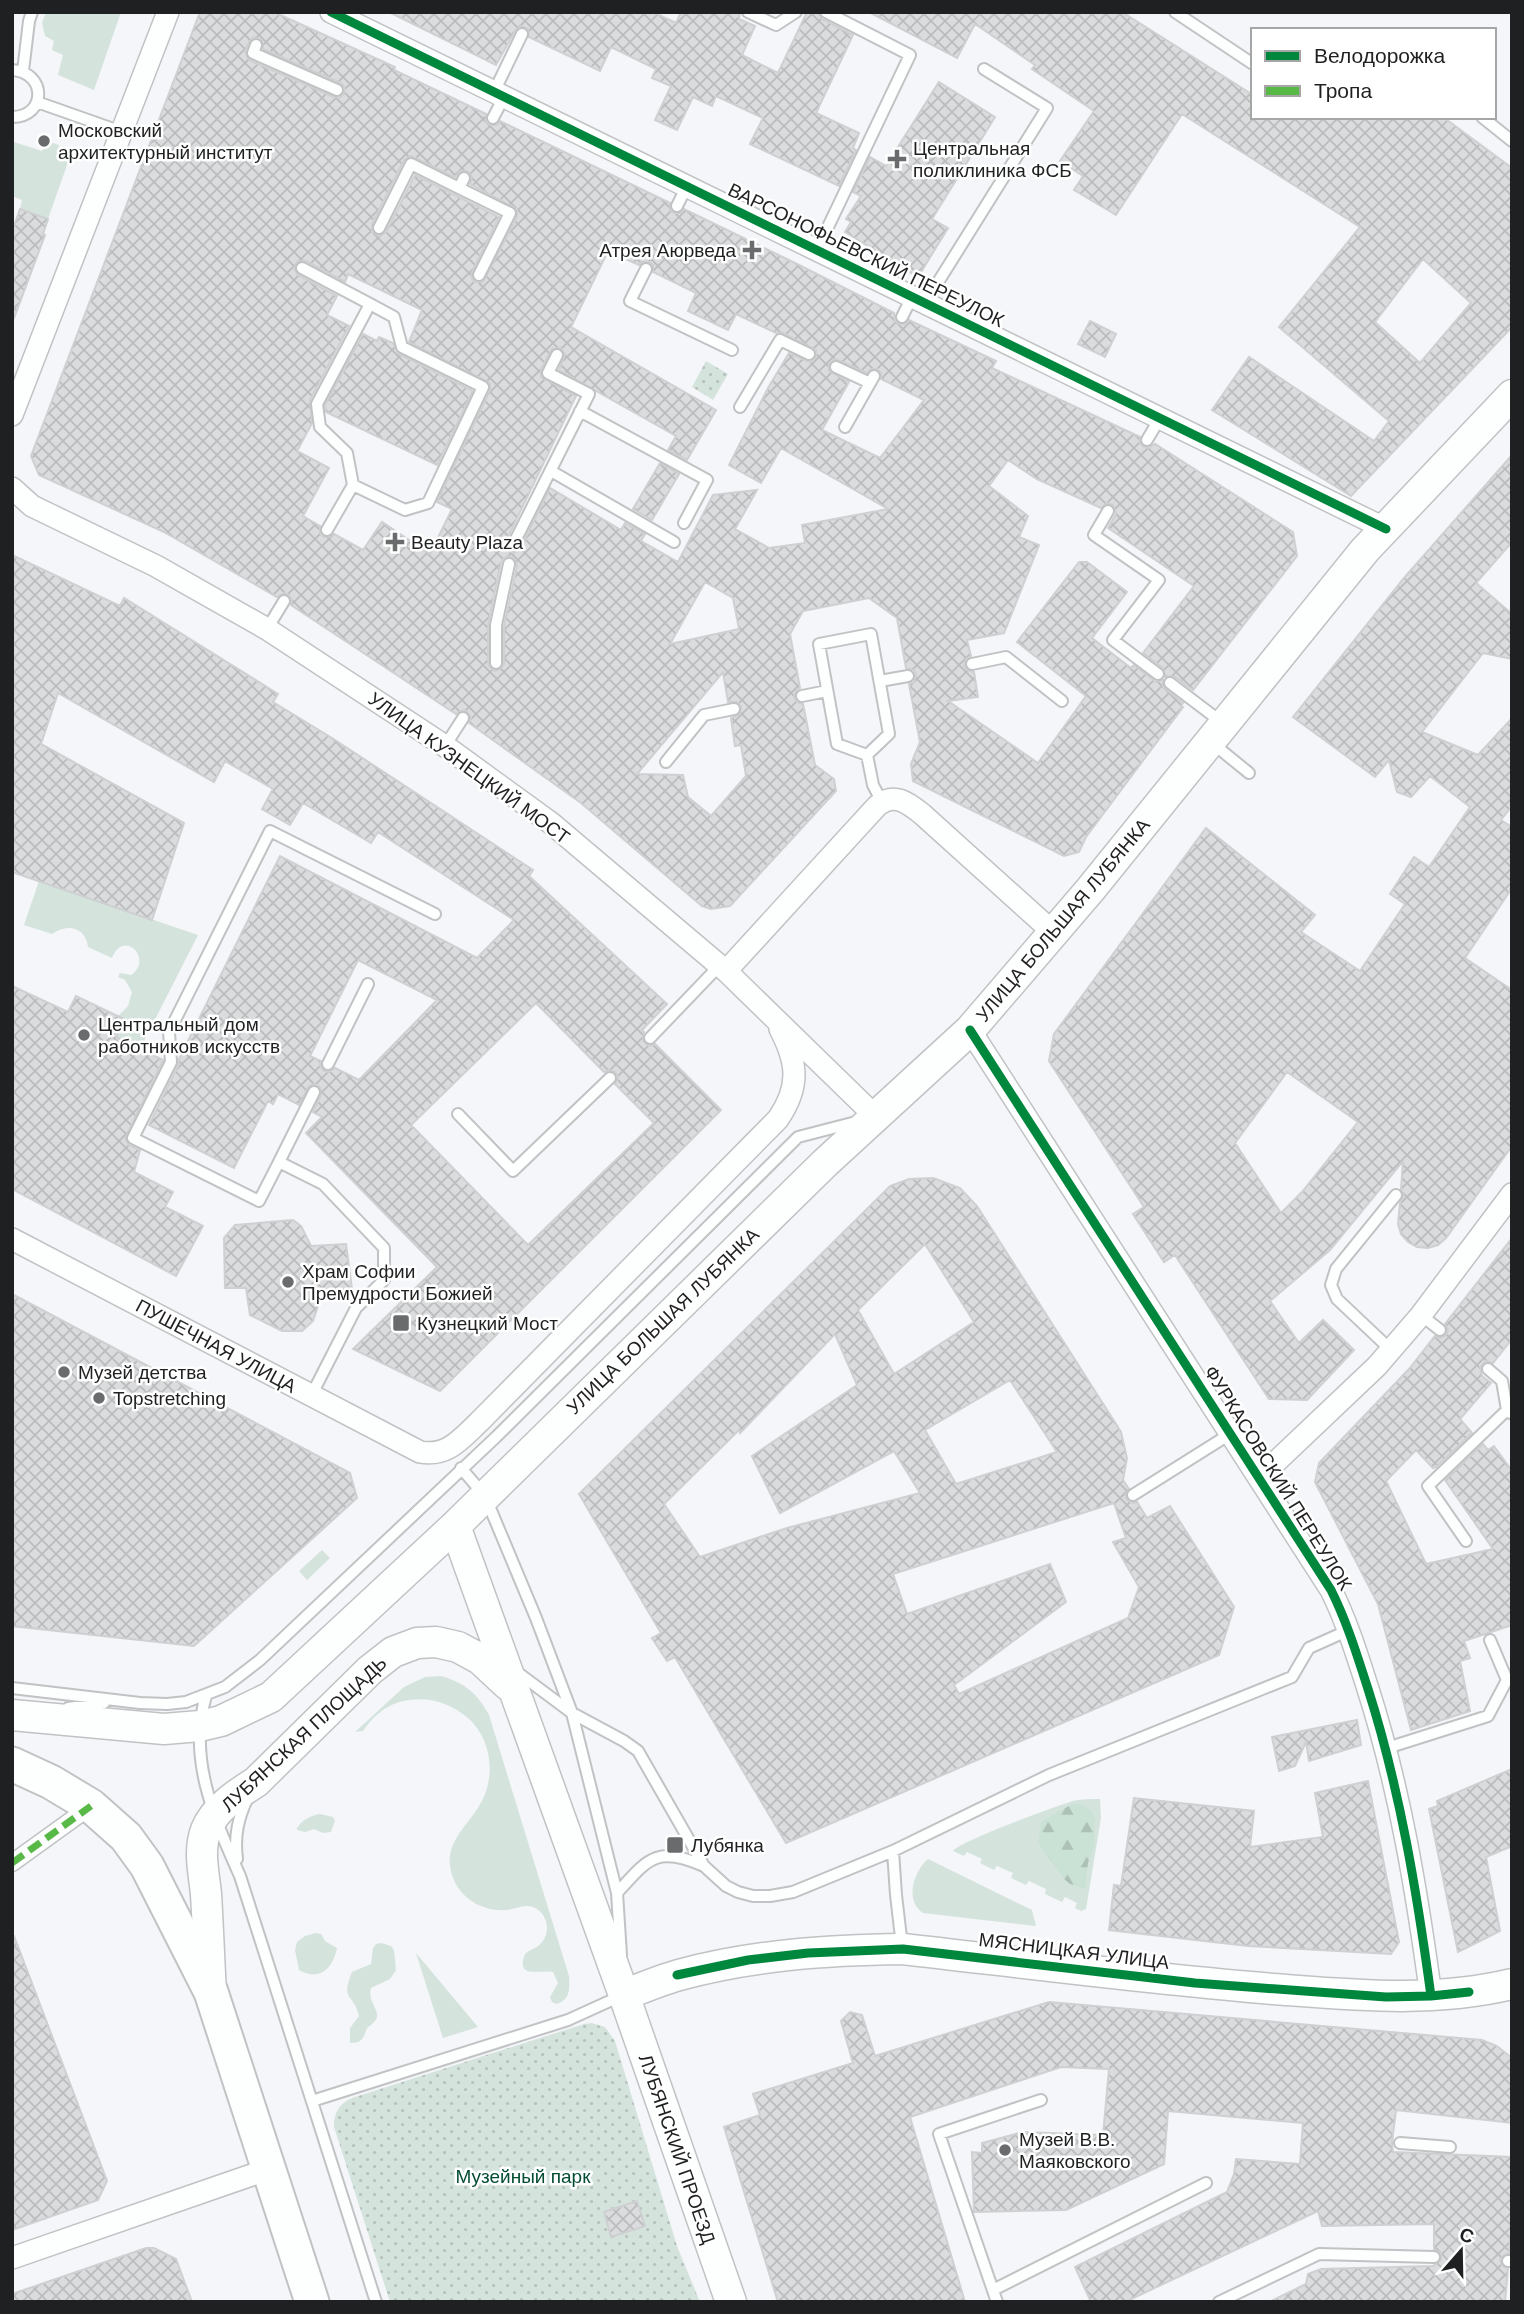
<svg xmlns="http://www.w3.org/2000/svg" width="1524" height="2314" font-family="Helvetica,sans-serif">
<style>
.green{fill:#d5e3dd}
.forest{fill:url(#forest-firs)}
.park{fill:url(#park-dots)}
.building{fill:url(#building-cross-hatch);stroke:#ced0d1;stroke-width:2;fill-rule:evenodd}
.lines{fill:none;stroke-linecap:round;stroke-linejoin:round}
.service-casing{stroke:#c1c2c4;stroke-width:14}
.pedestrian-casing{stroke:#c1c2c4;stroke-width:19}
.minor-casing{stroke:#c1c2c4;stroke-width:24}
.secondary-casing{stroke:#c1c2c4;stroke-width:33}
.primary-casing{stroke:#c1c2c4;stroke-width:37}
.service{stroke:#fdfefe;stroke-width:10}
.pedestrian{stroke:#fdfefe;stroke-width:16}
.minor{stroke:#fdfefe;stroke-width:21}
.secondary{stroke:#fdfefe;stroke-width:30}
.primary{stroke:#fdfefe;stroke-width:33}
.quiet{stroke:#58b947;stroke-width:7;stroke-dasharray:14 7;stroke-linecap:butt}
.cycleway-casing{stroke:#fff;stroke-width:13}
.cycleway{stroke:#00873e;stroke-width:9}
.poi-dot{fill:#6a6b6d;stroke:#fff;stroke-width:2.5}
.labels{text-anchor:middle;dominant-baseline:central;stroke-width:5;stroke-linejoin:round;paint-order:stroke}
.poi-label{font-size:19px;fill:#1f2021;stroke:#fff;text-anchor:start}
.street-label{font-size:19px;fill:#1f2021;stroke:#fff}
.park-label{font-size:19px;fill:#044d32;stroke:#fff}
</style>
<defs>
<pattern id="forest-firs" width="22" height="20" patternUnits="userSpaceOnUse" patternTransform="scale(1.75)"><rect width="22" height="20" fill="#cae1d6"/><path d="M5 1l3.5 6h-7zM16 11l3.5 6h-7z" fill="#adc1b7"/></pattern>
<pattern id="park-dots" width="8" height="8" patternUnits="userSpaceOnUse" patternTransform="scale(1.75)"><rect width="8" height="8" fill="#d5e3dd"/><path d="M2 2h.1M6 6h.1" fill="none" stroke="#b6c2bd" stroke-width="1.8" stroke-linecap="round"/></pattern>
<pattern id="building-cross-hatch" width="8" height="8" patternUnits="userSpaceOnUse" patternTransform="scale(1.75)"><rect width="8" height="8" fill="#dadcde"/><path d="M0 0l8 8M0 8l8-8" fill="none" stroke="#bbbcbe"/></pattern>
</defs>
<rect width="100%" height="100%" fill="#f4f6f9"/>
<path class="green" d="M46,12h75l-27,78 -36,-15 5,-20 -11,-5 2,-9 -9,-5 -3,-13z
M47,141l12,4 -1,5 11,4 2,-4 1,1 -24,68 -28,-10 2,-9 -10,-4v-48l2,-6 28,9z
M39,881l159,54 -58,114 -24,-12 10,-17 -8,-4 10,-10 4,-14 -7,-12 -7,-3 2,-4 11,2c23,-15 -7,-47 -19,-17l-24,-11c-2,-20 -21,-24 -36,-13l-28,-9z
M322,1550l8,8 -23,22 -8,-9z
M441,1676c24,7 36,17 48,39l80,261c1,13 1,24 -13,28l-4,-2 -2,-5 8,-14 -5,-11c-13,-3 -38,8 -28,-18 4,-4 9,-5 13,-8 14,-10 11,-33 -5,-39 -9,-3 -17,2 -26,3 -28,2 -53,-15 -57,-44 -3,-25 17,-40 29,-60 17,-26 14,-66 -11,-88 -17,-14 -36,-21 -58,-18 -21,2 -36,15 -47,31l-8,1 49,-45 21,-10z
M1100,1799l1,19 -15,91 -5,2 -6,-3 2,-5 -12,-6 -3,5 -17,-8 1,-5 -17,-8 -3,4 -15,-7 2,-5 -16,-7 -3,4 -14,-7 2,-4 -15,-7 -3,4 -11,-5c7,-10 103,-45 120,-50 8,-2 18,-2 27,-2z
M320,1814l13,3 2,4 -4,11 -8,1 -9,-4 -9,3 -8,-2v-2c6,-9 13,-12 23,-14z
M928,1859l104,51 4,16 -113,-13c-19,-13 -9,-42 5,-54z
M316,1933l5,1 4,7 12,7c-4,20 -17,34 -38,22l-4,-20 2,-8 8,-6z
M381,1943l10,3 3,4 2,20 -6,9 -19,9c-5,19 19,25 -4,40 -4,10 -4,15 -17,15v-15l9,-12c-5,-23 -19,-14 -7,-44l19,-8 2,-16 3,-4z
M416,1953l62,74 -35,11z"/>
<path class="forest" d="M1072,1804c15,0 20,5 24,18l-2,1 1,21 -7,19 -3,26 -15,-5 -6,-5 -26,-36 3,-21z"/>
<path class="park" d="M706,361l22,13 -15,26 -21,-13z
M592,2023l13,4 10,14 62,205 23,56h-310l-56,-175c0,-15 5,-23 18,-29l232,-74z"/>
<path class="building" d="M200,12h74l121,55 -1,3 92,44v8l4,3h7l3,-4 170,82v7l4,3h7l3,-4 111,54 99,50 1,8 4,3h7l3,-4 87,41 -4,7 148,69v6l4,4 4,1 7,-4 138,88 4,24 -104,134 -19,-14 -9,1 -2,-9 -20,-15 51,-67 -86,-58 8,-14 -3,-9 -6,-2 -6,5 -64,-29 -29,-19 -19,26 39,30 -9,21 20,8 -35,88 -37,7 4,16 -5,3 -2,6 3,5 7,2 4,25 -30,4 90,62 48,-67 -69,-54 62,-80h8l40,30 -35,46 39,30 3,-3 22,17 7,-2v7l20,16 -2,3 2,1 -97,130 -7,15 -15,4 -151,-75 -2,-17 9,-22 -11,-58 5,-2 2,-7 -2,-5 -8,-2 -9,-50 -28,-20 -66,13 -13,23 10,54 -4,3 -2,6 3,5 6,2 12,61 19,14 2,12 -106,115 -19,3 -9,-3 -121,-103 -112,-80 2,-5 -3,-6 -5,-2 -7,4 -165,-109 1,-5 -3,-5 -5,-2 -7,4 -113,-65 -125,-57 -8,-19zM254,37l8,4 1,8 78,34 4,5 -1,6 -5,4 -5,-1 -85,-37 -4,-9 4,-9zM411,156l44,21 5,-6h7l5,6 -2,7 47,25v8l-34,65h-8l-3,-3v-7l27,-55 -84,-42 -29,57 -7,4 -7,-4v-8l32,-64zM608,251l31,14 3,-3h7l4,3v7l43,21 -8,18 40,19 8,-16 40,19h7l33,17v7l-6,5 -21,-9 -21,35 -39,77 32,18 20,-35 107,61 -86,16 3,18 -36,5 -34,-19 22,-39 -44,5 -35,67 -37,-21 4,-7 -20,-11 -4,7 -71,-42 -30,61 -6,4 -7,-3 -1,-9 70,-145 -35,-19v-8l11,-20 8,-1 5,6 -6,16 117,66 -8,14 19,10 29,-50 -145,-83zM298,261h8l39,21 3,-8 74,36 -13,32 81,41v7l-53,112 15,7 -22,45 -48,-32 -19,28 -29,-16 -4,3h-6l-4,-4v-7l-17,-10 26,-48 -32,-17 15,-28 -2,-23 39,-74 -22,-11 10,-19 -39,-21 -4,-7zM835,359l32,14 4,-4h6l4,4v6l43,21 -44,58 -58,-28 27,-48 -20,-11v-7zM510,556l5,3 2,7 -13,60v38l-4,5 -5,2 -5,-4 -2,-3v-40l13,-62 3,-4zM705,582l28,16 6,31 -69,15zM723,672l5,30h9l4,5 -1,7 -9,4 4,28 6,-1 5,31 -35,40 -23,-19 -5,-22 -46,-1z
M389,12h264l23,11 5,-11h59l-1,7 16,7 -13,29 36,18 29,-61h11l4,7 31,16 -37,78 43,20 -6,15 3,2 -17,36 -89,-42 13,-26 -47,-22 -4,10 -19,-9 -16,33 -22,-10 16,-34 -19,-8 4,-9 -45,-22 -11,24 -71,-34 -1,-8 -7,-3 -6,5 -19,34z
M869,12h253l131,83v22h190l69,51v159l-161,169 -139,-86 37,-53 125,84 15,-20 -110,-94 81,-100 -178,-113 -66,101 -42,-25 9,-14 -23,-15 34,-50 -62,-42 3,-4 -60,-41 -18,34zM1423,259l48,44 -51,60 -45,-41z
M939,82l56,35 -63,102 16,9 -30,49 -73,-45 6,-10 -5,-3 15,-23 -8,-4 17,-35 16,9z
M20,209l28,10 -5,15 2,1 -31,83 -2,-1v-85z
M1090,321l26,13 -11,23 -27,-13z
M363,334l14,7 2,-4 14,6 6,11 74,37 -36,74 -111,-53 -1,-7z
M1512,455v87l-36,41 36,31v45l-29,-6 -61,79 56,23 34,-37v88l-11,14 11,7v61l-47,70 47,32v156l-66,92 -8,7 -10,3 -11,-1 -9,-5 -7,-8 -3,-10 2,-21 4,-7 -3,-7 2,-28 -73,89 -60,51 29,42 24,-23 31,30 -47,50 -38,-1 -94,-144 -11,7 -31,-48 11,-7 -95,-146 5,-27 152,-206 109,87 -14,17 59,39 45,-67 -15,-10 24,-37 15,10 41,-60 -40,-31 -19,21 -14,-5 -8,-32 -14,17 -82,-60 111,-139zM1287,1072l71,50 -56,70 -21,21 -46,-70z
M660,463l19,11 -27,46 -19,-11z
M12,555l108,51 4,-8 154,96 -5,8 59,36 201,132 -4,6 138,128 -25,26 2,2 -1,9 6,5 6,-2 66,66 -281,281 -87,-42 84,-82 -131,-134 16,-16 -9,-5 8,-17 -1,-8 -6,-3 -5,2 -10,19 -21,-11 -5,10 -5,-3 -34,67 -85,-43 29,-59 1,-7 101,-203 197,102 37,-38 -136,-88 -7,11 -68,-40 -13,22 -28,-16 11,-20 -48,-28 -11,21 -156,-89 -17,51 143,79 -32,97 -140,-48zM358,960l79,40 -78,80 -24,-12 -6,4 -5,-1 -4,-6 1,-4 -11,-5zM536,1003l68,69 5,-2 6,2 3,5 -3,7 39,39 -126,122 -117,-120z
M12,986l56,26 8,-16 50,24 -10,17 47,23 -38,79 4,6 11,5 -6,22 39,20 -8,15 38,19 -27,50 -164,-87z
M933,1178l27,10 17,18 144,226 6,26 -4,22 6,9 -4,6 2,5 6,3 4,-1 10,16 23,-12 64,101 -15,48 -433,188 -111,-186 -8,4 -15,-23 9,-5 -82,-139 311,-308 19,-7zM925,1244l49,78 -80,52 -36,-64zM835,1334l22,51 -105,71 28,57 114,-62 26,42 -133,35 -87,29 -36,-53 75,-74 1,3zM1010,1380l47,72 -101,32 -31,-54zM1114,1503l12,35 -13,4 26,45 -11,31 -169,76 -5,-9 112,-83 -16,-38 -143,50 -14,-40z
M293,1220l8,6 10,20 35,-2 6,45 -29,2 -10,30 -11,10h-20l-32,-16 -4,-27h-21l-1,-50 11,-13z
M1512,1238v101l-19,24 -7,-2 -6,6 2,9 9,7 -31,36 12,14 -36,34 -3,1 -17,-18 -30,31 40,83 67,-15 -48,-69 38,-36 5,6 6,-4 18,25v154l-48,16 6,17 -10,3 10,50 -59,19 -33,-126 -63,-122 4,-19 90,-94 26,-33 5,2 6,-3 2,-5 -3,-6z
M12,1294l338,179 7,25 -163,148 -182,-20z
M1357,1720l4,25 -52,16 -3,-19 -11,24 -16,5 -7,-34z
M1512,1769v77l-26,11 14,74 -42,21 -29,-143 9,-3 -1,-5z
M1368,1781l31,161 -8,12 -143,-8 -139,-16 5,-45 7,1 13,-88 120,13 -4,36 73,-10 -8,-44z
M12,1936h2l93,245 -9,19 -86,30z
M1049,2002l433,38 15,6 15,12v65l-116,-13 -4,33 1,9 119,5v64l-3,32 -5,2 -4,5 2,5 6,4 -3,33h-236l37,-18 2,-10 13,-5 112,-3 8,-6v-7l-7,-4v-25l-112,2 -4,-15 -193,91h-34l-16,-35 152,-75 7,-18 2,-15 64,5 3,-41 -135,-12 -4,53 -98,46 -92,2 -2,-60 10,1v-10l41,-11 80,3 6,-66 -48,-2 -151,50 55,185h-187l-54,-175 36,-12 -7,-21 100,-31 -12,-42 9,-9 12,3 13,41z
M637,2201l8,25 -34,11 -7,-25z
M146,2248h8l22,11 16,43h-180v-8z"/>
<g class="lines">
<defs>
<path id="service" d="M748,12l28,13 20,-13
M1175,12l78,52
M256,45l-3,8 84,37
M12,70c35,2 35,47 0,47
M23,71l6,-50 3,-9
M494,92l28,-58
M37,102l85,30
M1482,117l30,24
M493,118l11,-21
M459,188l51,25 -31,62
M677,206l10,-20
M379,228l32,-64 48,24 5,-10
M817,250l93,-195 -84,-43
M302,268l68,36 -53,100 3,23 27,26 6,32 -26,45
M646,269l-16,32 102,49
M925,303l122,-195 -63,-39
M902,317l10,-20
M836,367l34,16
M740,407l40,-67 29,14
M580,411l127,69 -23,43
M845,427l29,-51
M1147,440l13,-22
M551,471l123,71
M353,485l52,25 23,-7 55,-116 -81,-40 -8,-30 -24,-13
M1108,511l-14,24 65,45 -46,60 45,34
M513,545l76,-151 -41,-21 9,-18
M267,629l17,-28
M871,634l18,100 -22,21 -30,-11 -18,-100z
M496,663v-38l13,-61
M972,664l34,-7 56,44
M880,681l28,-5
M1170,683l54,41
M802,696l25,-5
M1211,742l38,31
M445,746l18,-28
M867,755l6,30 9,17
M666,762l38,-47 30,-6
M650,1038l69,-72
M328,1064l40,-80
M458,1114l55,57 97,-93
M279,1162l35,-70
M1421,1315l19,15
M1391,1350l-54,-51 -6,-14 5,-16 60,-74
M1488,1369l14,12 5,29 3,3
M311,1396l45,-88 28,-28v-32l-61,-64 -44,-22 -20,39 -126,-63 38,-76 -2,-30 101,-201 165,83
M461,1468l24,28 51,122 36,95 45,180 4,62
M1133,1495l97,-61
M1466,1541l-38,-55 79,-76
M517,1672l55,41 52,28 14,10 66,115 22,20 12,6 15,4h17l23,-4 100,-41 156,-76 243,-98 17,-29 40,-18
M12,1688l128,15 27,1 19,-2 39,-15 35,-27 236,-223 302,-300 58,-15
M206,1696c-19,62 9,124 34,180l136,426
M68,1708l36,-5
M1387,1748l101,-32 19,-36 -17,-40
M893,1851l3,44 6,51
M237,1859c-3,-23 1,-41 11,-62
M617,1893c31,-34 39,-48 87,-27
M312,2101l256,-81 55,-25
M1400,2143l50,4
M1508,2261h4
M993,2290l213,-107
M997,2302l-58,-168 102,-34
M1219,2302l100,-48 115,3"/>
<path id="pedestrian" d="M12,1863l79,-57"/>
<path id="minor" d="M331,12l1055,517
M12,415l156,-403
M12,488l20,18 124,60 111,63 178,117 106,77 175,148 150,146
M726,971l151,-165c17,-14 30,-4 45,8l132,119
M970,1030l361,560c16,32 26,65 37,99 32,100 49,204 63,307
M12,1239l408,213c27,5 40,-12 59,-30l299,-303c22,-32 20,-56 2,-90
M1259,1478l118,-112 44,-51 91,-121
M12,2258l257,-89"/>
<path id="secondary" d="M455,1526l169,469 107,307
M12,1715l152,14 36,-3 21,-5 50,-24 184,-171 370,-363 145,-133 120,-140 275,-340 147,-155
M211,1992c-2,-33 -3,-66 -5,-98 -2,-21 -8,-43 0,-64 9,-22 31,-36 50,-48l114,-112 23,-18 24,-9 19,-1 22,5 22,12 28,26
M624,1995c18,-7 37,-15 55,-20 73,-20 149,-25 224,-26 123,14 247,30 370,40 81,6 159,14 239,-5"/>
<path id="primary" d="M12,1764l39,18 40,24 35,31 21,29 64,126 101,310"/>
</defs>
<use href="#service" class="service-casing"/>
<use href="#pedestrian" class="pedestrian-casing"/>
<use href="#minor" class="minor-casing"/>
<use href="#secondary" class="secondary-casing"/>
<use href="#primary" class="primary-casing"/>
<use href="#service" class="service"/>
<use href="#pedestrian" class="pedestrian"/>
<use href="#minor" class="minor"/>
<use href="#secondary" class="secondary"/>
<use href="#primary" class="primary"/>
<path class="quiet" d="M12,1863l79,-57"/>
<defs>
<path id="cycleway" d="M331,12l1055,517
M970,1030l361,560c16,32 26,65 37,99 32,100 49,204 63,307
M677,1975l71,-15 60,-7 95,-4 292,34 191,14 45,-1 38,-4"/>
</defs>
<use href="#cycleway" class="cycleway-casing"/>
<use href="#cycleway" class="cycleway"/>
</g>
<g class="poi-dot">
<circle cx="44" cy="141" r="7"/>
<path d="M893.5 148.5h7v7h7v7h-7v7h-7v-7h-7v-7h7z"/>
<path d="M748.5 239.5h7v7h7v7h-7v7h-7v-7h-7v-7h7z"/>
<path d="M391.5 531.5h7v7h7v7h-7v7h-7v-7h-7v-7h7z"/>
<circle cx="84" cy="1035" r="7"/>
<circle cx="288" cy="1282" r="7"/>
<rect x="392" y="1314" width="18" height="18" rx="3.5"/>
<circle cx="64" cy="1372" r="7"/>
<circle cx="99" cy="1398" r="7"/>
<rect x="666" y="1836" width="18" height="18" rx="3.5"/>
<circle cx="1005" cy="2150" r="7"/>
</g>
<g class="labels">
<g class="poi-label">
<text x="58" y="130">Московский<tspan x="58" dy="22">архитектурный институт</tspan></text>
<text x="913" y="148">Центральная<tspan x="913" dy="22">поликлиника ФСБ</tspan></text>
<text x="736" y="250" text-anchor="end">Атрея Аюрведа</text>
<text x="411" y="542">Beauty Plaza</text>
<text x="98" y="1024">Центральный дом<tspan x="98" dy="22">работников искусств</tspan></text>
<text x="302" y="1271">Храм Софии<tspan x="302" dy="22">Премудрости Божией</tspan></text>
<text x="417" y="1323">Кузнецкий Мост</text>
<text x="78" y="1372">Музей детства</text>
<text x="113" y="1398">Topstretching</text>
<text x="691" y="1845">Лубянка</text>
<text x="1019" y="2139">Музей В.В.<tspan x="1019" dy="22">Маяковского</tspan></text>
</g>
<g class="street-label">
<text transform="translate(866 255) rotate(26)">ВАРСОНОФЬЕВСКИЙ ПЕРЕУЛОК</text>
<text transform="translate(469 768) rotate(36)">УЛИЦА КУЗНЕЦКИЙ МОСТ</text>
<text transform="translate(1063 920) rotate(-50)">УЛИЦА БОЛЬШАЯ ЛУБЯНКА</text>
<text transform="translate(663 1321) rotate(-44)">УЛИЦА БОЛЬШАЯ ЛУБЯНКА</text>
<text transform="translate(216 1346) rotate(28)">ПУШЕЧНАЯ УЛИЦА</text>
<text transform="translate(1278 1478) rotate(58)">ФУРКАСОВСКИЙ ПЕРЕУЛОК</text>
<text transform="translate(304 1734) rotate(-43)">ЛУБЯНСКАЯ ПЛОЩАДЬ</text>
<text transform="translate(1074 1951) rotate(7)">МЯСНИЦКАЯ УЛИЦА</text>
<text transform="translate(677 2149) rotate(71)">ЛУБЯНСКИЙ ПРОЕЗД</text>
</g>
<g class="park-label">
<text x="523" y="2176">Музейный парк</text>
</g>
</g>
<rect width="1524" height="2314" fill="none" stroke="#1f2021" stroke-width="28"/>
<rect x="1251" y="28" width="245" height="91" fill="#ffffff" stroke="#a5a6a6" stroke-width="2"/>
<rect x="1265" y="51" width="35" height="10" fill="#00873e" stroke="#a5a6a6" stroke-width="2"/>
<text x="1314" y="63" font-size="21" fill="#1f2021">Велодорожка</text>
<rect x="1265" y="86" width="35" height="10" fill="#58b947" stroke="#a5a6a6" stroke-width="2"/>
<text x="1314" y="98" font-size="21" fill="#1f2021">Тропа</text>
<g transform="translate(1461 2251) rotate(20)" stroke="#ffffff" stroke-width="5" paint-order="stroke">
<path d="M0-5L12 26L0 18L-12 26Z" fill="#1f2021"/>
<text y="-10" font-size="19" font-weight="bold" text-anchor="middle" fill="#1f2021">С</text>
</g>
</svg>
